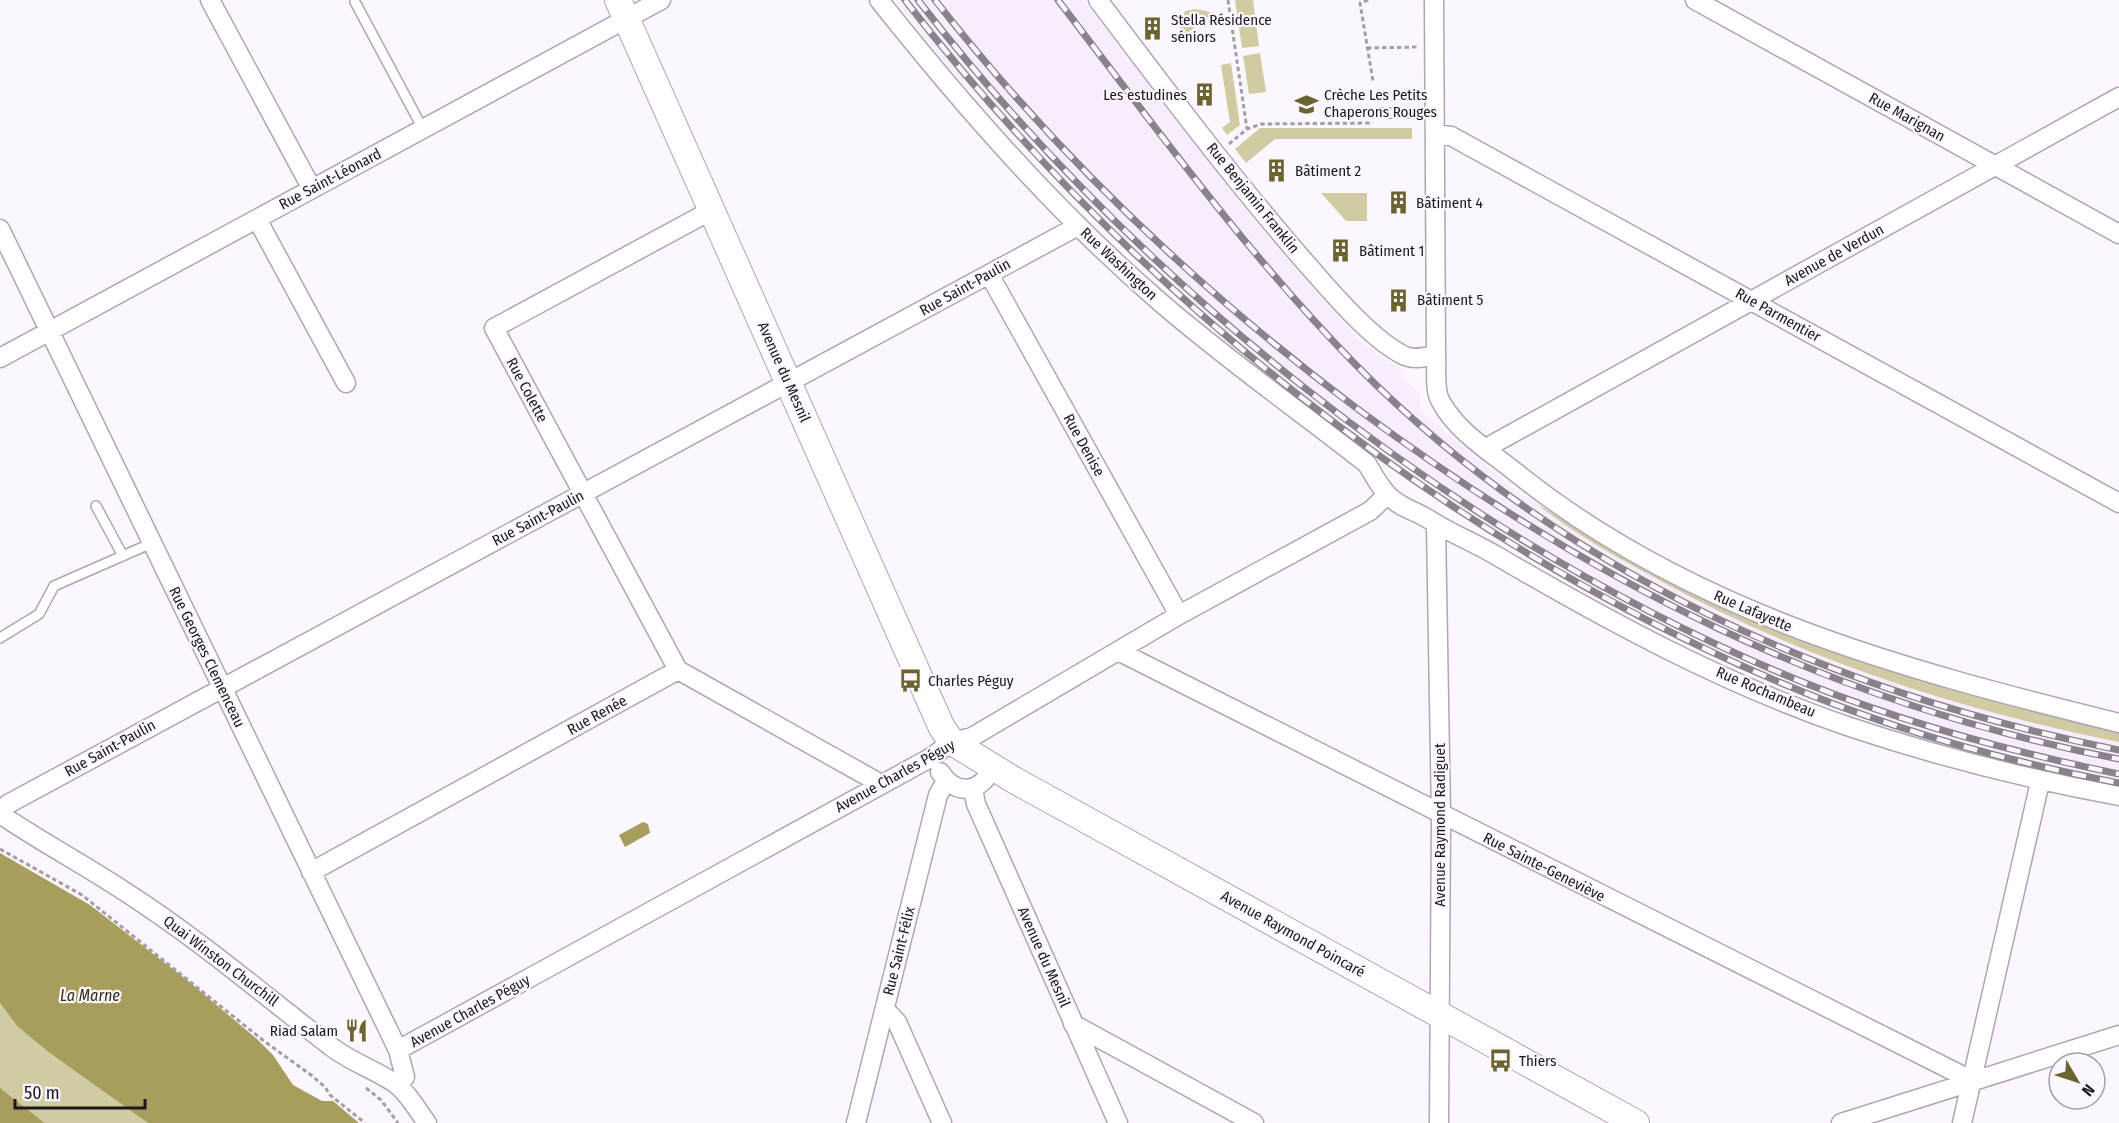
<svg xmlns="http://www.w3.org/2000/svg" width="2119" height="1123" font-family="'Fira Sans Condensed',sans-serif">
<style>
.built{fill:#f8edfd}
.green{fill:#d0cba2}
.water{fill:#a79d5c}
.lines{fill:none;stroke-linecap:round;stroke-linejoin:round}
.lane-casing{stroke:#afa6b3;stroke-width:12}
.street-casing{stroke:#afa6b3;stroke-width:21}
.secondary-casing{stroke:#afa6b3;stroke-width:28}
.path{stroke:#a49fa5;stroke-width:3;stroke-dasharray:4.5 3;stroke-linecap:butt}
.lane{stroke:#fff;stroke-width:9}
.street{stroke:#fff;stroke-width:18}
.secondary{stroke:#fff;stroke-width:26}
.rail-casing{stroke:#888389;stroke-width:7}
.rail{stroke:#fcf6fe;stroke-width:4.5;stroke-dasharray:14;stroke-linecap:butt}
.labels{text-anchor:middle;dominant-baseline:central;stroke-width:4.5;stroke-linejoin:round;paint-order:stroke}
.poi-label{font-size:15px;fill:#1c191d;stroke:#fcf6fe;text-anchor:start}
.street-label{font-size:15px;fill:#1c191d;stroke:#fcf6fe}
.water-label{font-size:16px;font-style:italic;fill:#322e10;stroke:#fcf6fe}
</style>
<rect width="100%" height="100%" fill="#fcf6fe"/>
<path class="built" d="M896,0h187l180,231 96,110 44,30 -1,7 18,16v17l98,81 99,62 103,52 399,125v57l-76,-14 -130,-37 -120,-44 -90,-40 -111,-56 -72,-44 -143,-98 -144,-108 -146,-134 -140,-148z"/>
<path class="green" d="M1235,0h18l6,46 -17,2z
M1196,9l14,3 1,3 -29,22 -2,-11 5,-15z
M1260,53l6,39 -17,2 -6,-38z
M1231,63l9,62 -13,10 -5,-7 8,-6 -9,-57z
M1260,128h152v11h-137l-29,24 -11,-14z
M1321,193h46v28h-21z
M1536,503l82,51 102,52 399,125v11c-160,-32 -317,-83 -460,-162 -43,-23 -85,-46 -123,-77z
M0,1003l17,23 131,97h-103l-41,-32 -4,-4z"/>
<path class="water" d="M643,822l5,2 2,9 -25,14 -6,-12z
M0,853l90,52 97,75 71,60 15,15 20,30 29,16h11l26,22h-211l-98,-70 -33,-27 -17,-23z
M0,1087l4,4 41,32h-45z"/>
<g class="lines">
<defs>
<path id="lane" d="M355,2l68,127
M1379,113h55
M96,506l27,50
M0,638l39,-24 15,-28 98,-43"/>
<path id="street" d="M210,0l102,189
M879,0c85,107 177,212 281,302 66,57 138,108 207,162 6,10 12,22 20,30 11,13 29,17 43,26 20,13 45,23 67,36 111,65 227,128 350,170 89,30 180,53 272,70
M1098,0c67,89 134,178 207,262 25,28 66,78 100,94 10,4 20,1 31,-1
M1434,0l2,355c1,13 -2,34 4,45 15,30 49,51 74,71 176,142 390,199 605,252
M1695,0l424,234
M1435,134l16,2 668,367
M257,219l89,164
M0,229l398,821 7,27 -7,9
M989,274l190,341
M0,358l661,-358
M1486,448l633,-351
M1436,526l5,289 -2,308
M1118,651l853,429
M678,670l-184,-342 218,-118
M940,772c16,24 40,22 52,-4
M973,789l3,15 142,319
M0,814c41,28 85,51 127,79 73,47 138,103 206,155 20,15 43,22 63,36 12,9 22,27 31,39
M1,814l7,-10 1070,-578
M311,872l367,-202 203,114
M885,1009l12,13 45,101
M1073,1024l181,99
M398,1050l532,-292 22,-16 20,-5 207,-122 191,-104 17,-16
M856,1123l82,-328 8,-14
M1841,1123l278,-88
M1962,1123l78,-341"/>
<path id="secondary" d="M618,0l324,728 10,14 62,38 622,343"/>
</defs>
<use href="#lane" class="lane-casing"/>
<use href="#street" class="street-casing"/>
<use href="#secondary" class="secondary-casing"/>
<path class="path" d="M1228,0l19,129
M1368,0l-8,3 13,78
M1367,48l51,-1
M1229,144l18,-15 14,-5 112,-1
M0,849l82,46 182,146 47,34 14,12 5,8 35,28
M366,1088l15,12 17,23"/>
<use href="#lane" class="lane"/>
<use href="#street" class="street"/>
<use href="#secondary" class="secondary"/>
<defs>
<path id="rail" d="M905,0c223,288 532,535 867,679 111,48 228,81 347,104
M918,0c218,281 529,531 858,671 110,47 226,79 343,103
M935,0c122,156 266,292 424,410 236,174 470,293 760,349
M1058,0c95,124 188,253 298,365 204,207 480,329 763,385"/>
</defs>
<use href="#rail" class="rail-casing"/>
<use href="#rail" class="rail"/>
</g>
<defs>
<symbol id="building-bare" viewBox="-9 -9 18 18"><path d="M-4-6H4V6H1V3H-1V6H-4ZM-2.5-4.3h1.7v1.8h-1.7ZM.8-4.3h1.7v1.8H.8ZM-2.5-1h1.7V.8h-1.7ZM.8-1h1.7V.8H.8Z" fill="#6b6430" stroke="#fcf6fe" stroke-width="2.5" paint-order="stroke"/></symbol>
<symbol id="school-bare" viewBox="-9 -9 18 18"><path d="M0-5L7-2L0 1L-7-2ZM-4 1L0 2.5L4 1V4Q0 6-4 4Z" fill="#6b6430" stroke="#fcf6fe" stroke-width="2.5" paint-order="stroke"/></symbol>
<symbol id="bus-bare" viewBox="-9 -9 18 18"><path d="M-5-6H5V4H4V6H2V4H-2V6H-4V4H-5ZM-3.5-4V0h7V-4ZM-3.5 1.2v1.5H-2V1.2ZM2 1.2v1.5H3.5V1.2Z" fill="#6b6430" stroke="#fcf6fe" stroke-width="2.5" paint-order="stroke"/></symbol>
<symbol id="restaurant-bare" viewBox="-9 -9 18 18"><path d="M-5-6h1v4h1v-4h1v4h1v-4h1v5L-1.5 .5V6h-2V.5L-5-1ZM5-6V6H3V1.5H1.5Q1.5-4 5-6Z" fill="#6b6430" stroke="#fcf6fe" stroke-width="2.5" paint-order="stroke"/></symbol>
</defs>
<g fill-rule="evenodd">
<use href="#building-bare" x="1136" y="12" width="33" height="33"/>
<use href="#building-bare" x="1188" y="78" width="33" height="33"/>
<use href="#school-bare" x="1290" y="88" width="33" height="33"/>
<use href="#building-bare" x="1260" y="154" width="33" height="33"/>
<use href="#building-bare" x="1382" y="186" width="33" height="33"/>
<use href="#building-bare" x="1324" y="234" width="33" height="33"/>
<use href="#building-bare" x="1382" y="284" width="33" height="33"/>
<use href="#bus-bare" x="894" y="664" width="33" height="33"/>
<use href="#restaurant-bare" x="340" y="1014" width="33" height="33"/>
<use href="#bus-bare" x="1484" y="1044" width="33" height="33"/>
</g>
<g class="labels">
<g class="poi-label">
<text x="1171" y="20">Stella Résidence<tspan x="1171" dy="17">séniors</tspan></text>
<text x="1187" y="95" text-anchor="end">Les estudines</text>
<text x="1324" y="95">Crèche Les Petits<tspan x="1324" dy="17">Chaperons Rouges</tspan></text>
<text x="1295" y="171">Bâtiment 2</text>
<text x="1416" y="203">Bâtiment 4</text>
<text x="1359" y="251">Bâtiment 1</text>
<text x="1417" y="300">Bâtiment 5</text>
<text x="928" y="681">Charles Péguy</text>
<text x="338" y="1031" text-anchor="end">Riad Salam</text>
<text x="1519" y="1061">Thiers</text>
</g>
<g class="street-label">
<text transform="translate(1907 117) rotate(29)">Rue Marignan</text>
<text transform="translate(330 179) rotate(-28)">Rue Saint-Léonard</text>
<text transform="translate(1253 198) rotate(51)">Rue Benjamin Franklin</text>
<text transform="translate(1834 255) rotate(-29)">Avenue de Verdun</text>
<text transform="translate(1119 264) rotate(43)">Rue Washington</text>
<text transform="translate(965 287) rotate(-29)">Rue Saint-Paulin</text>
<text transform="translate(1778 315) rotate(29)">Rue Parmentier</text>
<text transform="translate(784 372) rotate(66)">Avenue du Mesnil</text>
<text transform="translate(527 390) rotate(62)">Rue Colette</text>
<text transform="translate(1084 445) rotate(61)">Rue Denise</text>
<text transform="translate(538 518) rotate(-28)">Rue Saint-Paulin</text>
<text transform="translate(1753 611) rotate(23)">Rue Lafayette</text>
<text transform="translate(207 657) rotate(64)">Rue Georges Clemenceau</text>
<text transform="translate(1766 692) rotate(23)">Rue Rochambeau</text>
<text transform="translate(597 715) rotate(-29)">Rue Renée</text>
<text transform="translate(110 748) rotate(-29)">Rue Saint-Paulin</text>
<text transform="translate(895 776) rotate(-29)">Avenue Charles Péguy</text>
<text transform="translate(1440 825) rotate(-90)">Avenue Raymond Radiguet</text>
<text transform="translate(1544 867) rotate(27)">Rue Sainte-Geneviève</text>
<text transform="translate(1293 934) rotate(29)">Avenue Raymond Poincaré</text>
<text transform="translate(899 951) rotate(-76)">Rue Saint-Félix</text>
<text transform="translate(1044 957) rotate(66)">Avenue du Mesnil</text>
<text transform="translate(221 961) rotate(37)">Quai Winston Churchill</text>
<text transform="translate(470 1011) rotate(-29)">Avenue Charles Péguy</text>
</g>
<g class="water-label">
<text x="90" y="995">La Marne</text>
</g>
</g>
<g transform="translate(2077 1081) rotate(129)"><circle r="28" fill="#fcf6fe" stroke="#a29ea4" stroke-width="1.5"/>
<path d="M0-4.5L10 22L0 15L-10 22Z" fill="#6b6430"/>
<text y="-9" font-size="16" font-weight="bold" text-anchor="middle" fill="#1c191d">N</text>
</g>
<path d="M15 1099v9h130v-9" fill="none" stroke="#1c191d" stroke-width="3"/>
<text x="24" y="1099" font-size="18" fill="#1c191d" stroke="#fcf6fe" stroke-width="4.5" paint-order="stroke">50 m</text>
</svg>
